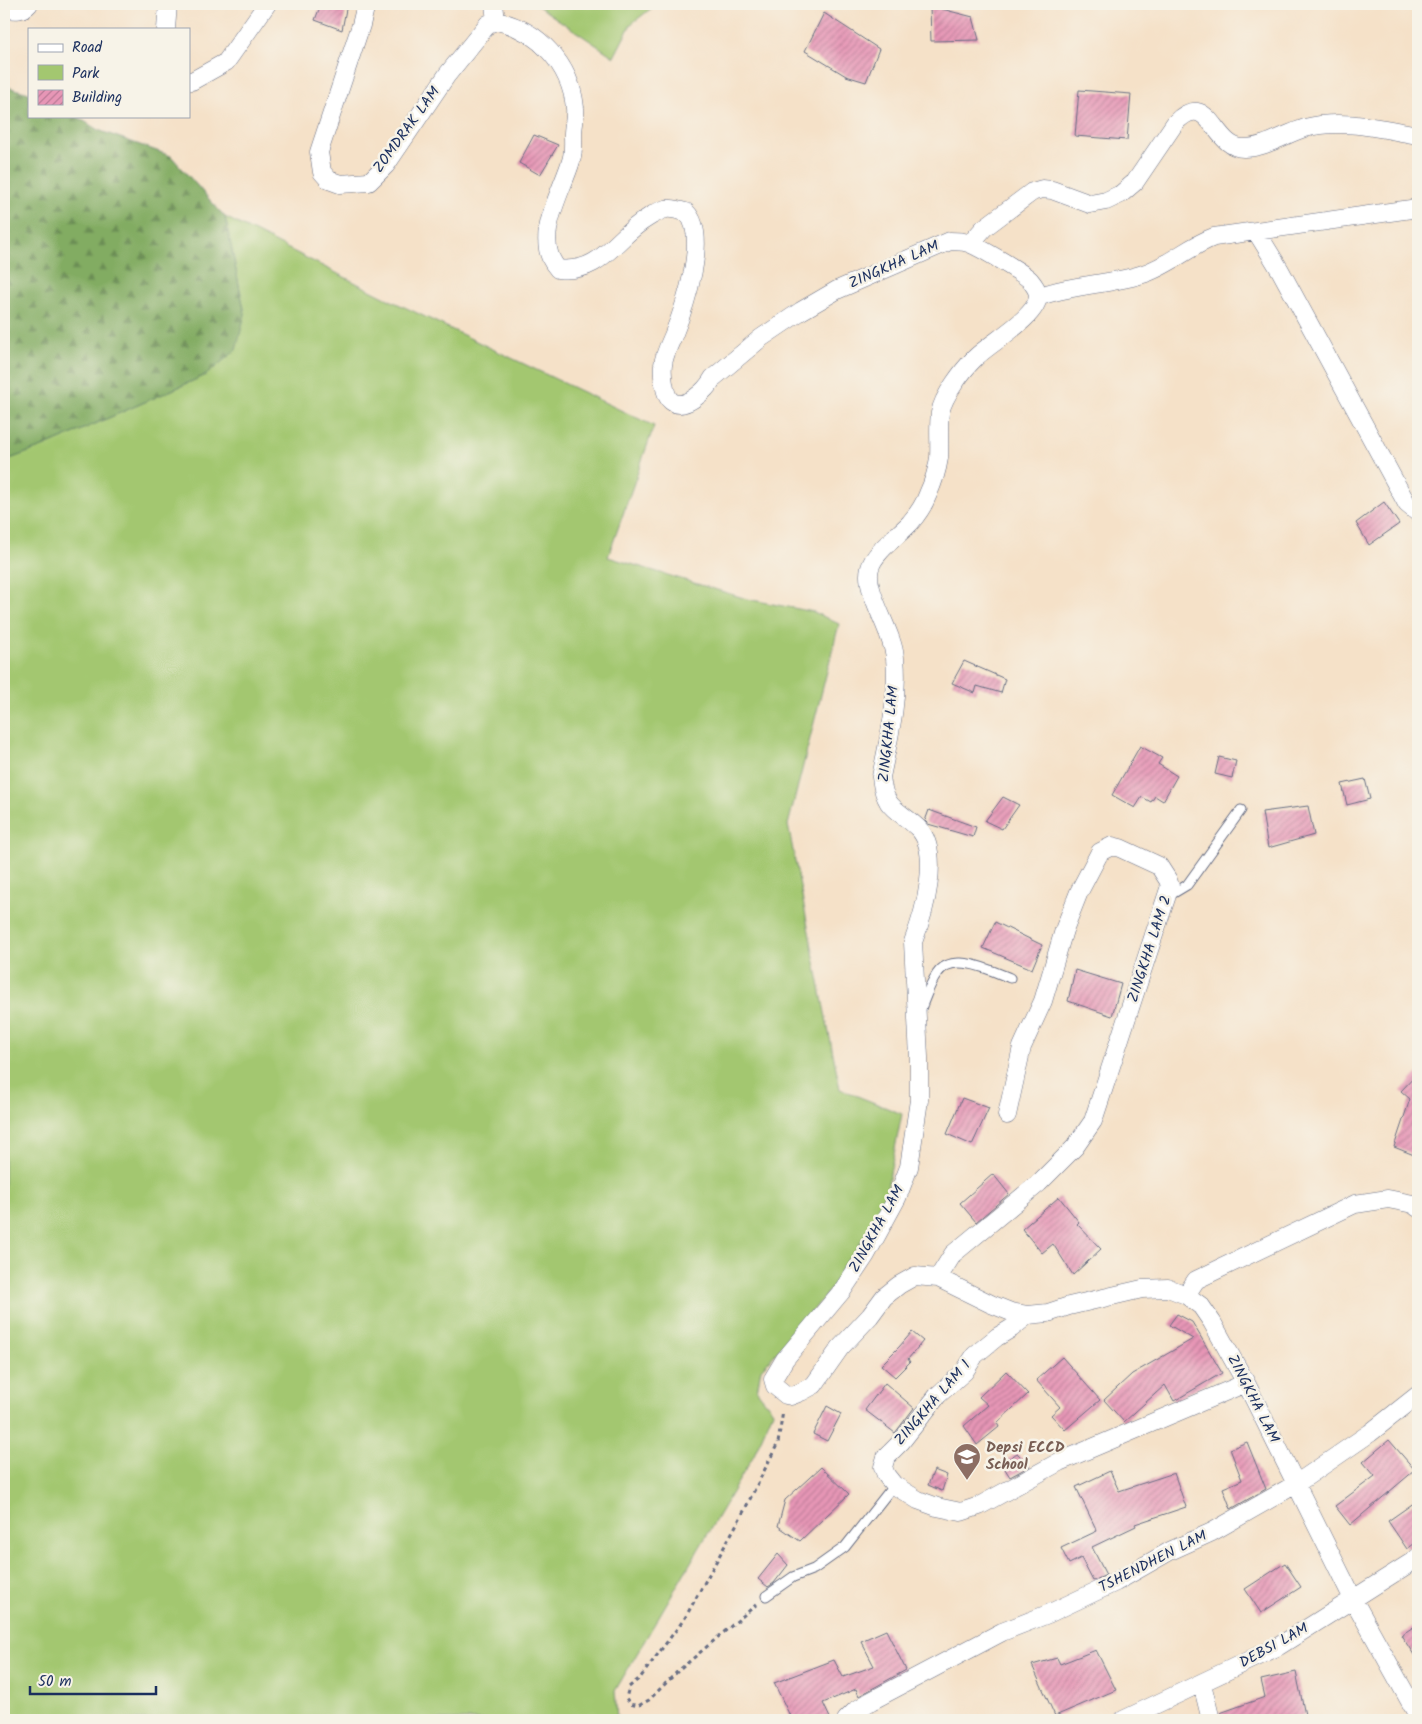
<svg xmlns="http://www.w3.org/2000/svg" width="1422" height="1724" font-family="Kalam,sans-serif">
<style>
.green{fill:#a3c770;stroke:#5f7b67}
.forest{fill:url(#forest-firs);stroke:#4e6e60}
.building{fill:url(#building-hatch)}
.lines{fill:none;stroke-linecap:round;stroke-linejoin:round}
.lane-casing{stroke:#676d83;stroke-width:11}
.street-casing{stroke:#676d83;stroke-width:19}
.path{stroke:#676d83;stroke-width:3;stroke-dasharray:4 4;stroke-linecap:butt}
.lane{stroke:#fff;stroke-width:9}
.street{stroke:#fff;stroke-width:18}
.labels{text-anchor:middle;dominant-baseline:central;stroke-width:5;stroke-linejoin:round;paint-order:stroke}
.street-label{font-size:15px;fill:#1b2f5e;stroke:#f7f3e8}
.education-label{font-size:15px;font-weight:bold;fill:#785e54;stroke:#f7f3e8;text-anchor:start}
</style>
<defs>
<pattern id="forest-firs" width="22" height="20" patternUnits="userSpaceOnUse" patternTransform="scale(1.25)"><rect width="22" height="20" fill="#82ac62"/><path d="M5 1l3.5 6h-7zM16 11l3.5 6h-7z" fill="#6a8c54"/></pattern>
<pattern id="building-hatch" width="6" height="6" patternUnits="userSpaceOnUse" patternTransform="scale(1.25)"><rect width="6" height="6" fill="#e796b6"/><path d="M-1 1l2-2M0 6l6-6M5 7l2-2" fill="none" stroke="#ba7b97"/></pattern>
</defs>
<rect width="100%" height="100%" fill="#f7f3e8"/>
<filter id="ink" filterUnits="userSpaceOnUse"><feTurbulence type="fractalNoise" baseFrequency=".02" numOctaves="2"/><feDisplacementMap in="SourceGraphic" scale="10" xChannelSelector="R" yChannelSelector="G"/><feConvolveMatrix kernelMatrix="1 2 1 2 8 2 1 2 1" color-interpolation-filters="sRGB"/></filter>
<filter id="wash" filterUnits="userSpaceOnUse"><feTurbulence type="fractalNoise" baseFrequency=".0096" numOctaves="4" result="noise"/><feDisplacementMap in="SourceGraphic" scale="20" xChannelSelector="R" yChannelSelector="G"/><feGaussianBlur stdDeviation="1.12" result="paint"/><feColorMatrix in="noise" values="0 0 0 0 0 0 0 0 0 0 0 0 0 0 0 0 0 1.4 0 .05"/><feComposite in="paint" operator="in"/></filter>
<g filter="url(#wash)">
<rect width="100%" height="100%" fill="#f5e1c8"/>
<path class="green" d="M535,4h122l-26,20 -17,33z
M225,217l169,85 260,124 -46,131 139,42 67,13 25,12 -51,201 52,264 62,25 -17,84 -42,76 -50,61 -32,34 -4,22 16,20 -19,44 -139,236 2,27 3,2h-616v-1259l41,-15 161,-71 39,-61z"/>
<path class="forest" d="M4,86l25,7v23h47l22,14 73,26 54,61 20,97 -9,36 -30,25 -161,71 -41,15z"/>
<g id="blocks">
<path class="building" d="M321,4h26l-5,26 -27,-10z
M930,6l43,11 6,23 -48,1z
M824,13l55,36 -13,33 -20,-6 -41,-25z
M1079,90l52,4 -4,46 -52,-4z
M534,135l24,10 -18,30 -21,-12z
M1384,502l15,22 -30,21 -13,-22z
M964,661l41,18 -4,14 -24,-7 -2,7 -23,-10z
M1140,746l22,12 -4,6 19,12 -14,25 -8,-5 -4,6 -9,-5 -7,11 -23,-13z
M1219,757l17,4 -4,17 -17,-4z
M1365,779l5,20 -23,6 -5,-21z
M1003,797l16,8 -17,24 -17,-8z
M1308,806l6,29 -46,13 -6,-36z
M929,810l47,17 -3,10 -45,-13 -3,-3z
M995,922l47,23 -10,24 -49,-21z
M1075,970l46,14 -9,32 -44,-15z
M1418,1073v68l-4,14 -20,-8 16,-48 -9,-8z
M962,1098l27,10 -17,37 -25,-11z
M993,1174l16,20 -33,28 -16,-19z
M1059,1197l20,25 -2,2 24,25 -28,26 -20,-31 -11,9 -20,-24z
M1177,1314l15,8 30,51 -48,28 -9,-16 -41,37 -20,-22 28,-26 61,-35 -24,-14z
M912,1332l11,9 -15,18 2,3 -15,15 -14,-12 18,-18z
M1062,1357l38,43 -35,30 -14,-15 9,-8 -24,-27z
M1006,1371l22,23 -31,29 2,4 -22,18 -13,-19 24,-21 -9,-8z
M885,1383l29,25 -19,25 -30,-23z
M827,1406l14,8 -14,27 -14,-7z
M1389,1440l26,30 -65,55 -15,-19 40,-30 -12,-14z
M1247,1442l19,47 -35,20 -8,-21 19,-8 -12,-31z
M1017,1453l13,13 -20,11 -5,-8 6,-4 -4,-5z
M821,1467l28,27 -49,47 -22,-15 7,-26z
M934,1470l13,5 -5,16 -14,-6z
M1110,1471l9,20 55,-18 12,34 -51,17 1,2 -44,21 14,28 -13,6 -12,-23 -12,6 -8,-16 36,-17 -21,-44z
M1418,1500v41l-11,8 -19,-28z
M778,1554l10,11 -14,18 -6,4 -10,-8z
M1285,1563l16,24 -40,26 -16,-24z
M1418,1624v37l-17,-26z
M886,1630l20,40 -47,26 -3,-7 -33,14 8,17h-39l-18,-37 60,-23 9,17 31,-11 -13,-25z
M1096,1650l20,40 -61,26 -23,-51 25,-7 3,6z
M1296,1672l9,43 -25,5h-59l-1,-7 45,-16 -4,-17z"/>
</g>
</g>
<g filter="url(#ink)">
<use href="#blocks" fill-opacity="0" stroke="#676d83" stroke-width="1"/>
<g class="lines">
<defs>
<path id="lane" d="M1167,897l20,-12 54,-75
M920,1011c5,-12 9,-26 17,-37 15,-23 53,-4 73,4
M766,1596l27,-19 21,-8 31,-22 49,-62"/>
<path id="street" d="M366,4l-5,21 -42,127 3,20 7,8 11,4 29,-2 17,-17 61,-90 41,-51 8,-3
M494,4l2,17
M4,5l2,4c9,1 17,2 23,-5
M496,21c42,8 75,44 79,87 1,8 -2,18 -2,26 0,9 1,18 -2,27 -9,31 -40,79 -13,108 45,5 56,-32 91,-52 5,-3 11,-7 17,-8 7,-1 14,2 20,3 24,23 -2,97 -13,124 -4,9 -9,19 -10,29 -1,7 1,31 8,36 14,11 36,-12 42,-23l48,-40 40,-27 36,-21 113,-49c6,0 12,0 18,2 10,3 55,30 62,37 4,5 8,10 8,16 0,21 -50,48 -64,63 -11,11 -31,37 -34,54 -2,15 0,30 -1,45 -2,13 -6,25 -11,36 -4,11 -11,21 -18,29 -11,12 -36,29 -40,45 -7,22 23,63 25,90 4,40 -6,80 -14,119 4,34 16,31 37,51 24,24 6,86 -5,114l6,115v43l-10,67 -12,31 -31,57 -24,36 -57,68 -12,20 2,7 11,9 5,1 10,-4 13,-7 26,-37 30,-32 14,-19 15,-12 16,-9 23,2 53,26 20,8 17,3 20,-2 21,-7 73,-17 26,-1 18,7 15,11 11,16 34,61 107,216 65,117
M166,29l2,-25
M189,81h3l34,-19 41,-58
M1256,231l24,39 127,234 11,9
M971,243l13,-15 48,-36 10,-3 10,1 38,14 16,-3 15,-7 14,-12 40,-59c35,-36 38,26 69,25 21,0 41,-14 61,-20 37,-10 77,1 113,7
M1038,297c34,-13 71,-12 105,-23 26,-8 46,-28 71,-37l204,-29
M938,1278l15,-24 86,-71 36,-36 18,-26 77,-235 -2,-6 -9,-14 -39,-18 -8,-2 -12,6 -21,40 -15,38 -21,71 -21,46 -15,68
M1186,1295l10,-15 159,-76 33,-5 25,5 5,4
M1028,1315l-16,13 -15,9 -22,18 -11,17 -26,23 -37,47 -15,15 -3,10 3,8 8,10 24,15 19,7 24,5 18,-6 80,-44 187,-79
M1202,1684l9,36
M846,1720l9,-9 16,-10 131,-69 46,-18 68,-32 54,-31 42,-19 84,-48 74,-51 48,-38
M1123,1720l156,-74 139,-88"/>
</defs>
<use href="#lane" class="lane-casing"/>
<use href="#street" class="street-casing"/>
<path class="path" d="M757,1604l-80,68 -28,28 -11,6 -8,-2 -4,-6 3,-11 11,-9 45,-60 60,-109 33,-66 5,-32"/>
<use href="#lane" class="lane"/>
<use href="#street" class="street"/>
</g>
</g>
<defs>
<symbol id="school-pin" viewBox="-11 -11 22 30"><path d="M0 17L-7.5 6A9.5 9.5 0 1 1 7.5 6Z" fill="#8d6e63" stroke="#f7f3e8"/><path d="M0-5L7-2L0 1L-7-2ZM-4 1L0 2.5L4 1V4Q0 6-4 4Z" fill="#fff"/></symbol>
</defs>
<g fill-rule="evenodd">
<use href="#school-pin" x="951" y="1441" width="32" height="43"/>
</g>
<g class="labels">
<g class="street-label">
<text transform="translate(407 130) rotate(-54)">ZOMDRAK LAM</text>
<text transform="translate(894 265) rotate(-24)">ZINGKHA LAM</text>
<text transform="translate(889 734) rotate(-84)">ZINGKHA LAM</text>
<text transform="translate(1150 949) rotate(-72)">ZINGKHA LAM 2</text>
<text transform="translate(877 1229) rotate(-61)">ZINGKHA LAM</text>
<text transform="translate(1253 1399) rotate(63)">ZINGKHA LAM</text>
<text transform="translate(933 1403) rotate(-49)">ZINGKHA LAM 1</text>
<text transform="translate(1153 1562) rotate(-27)">TSHENDHEN LAM</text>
<text transform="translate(1274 1646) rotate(-29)">DEBSI LAM</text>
</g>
<g class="education-label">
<text x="986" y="1448">Depsi ECCD<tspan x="986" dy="17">School</tspan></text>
</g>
</g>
<rect width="1422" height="1724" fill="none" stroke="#f7f3e8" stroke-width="20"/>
<rect x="28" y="28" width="162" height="90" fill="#f7f3e8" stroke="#9fa5b1"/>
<rect x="38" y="44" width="25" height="8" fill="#ffffff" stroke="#9fa5b1"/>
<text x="72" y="52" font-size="15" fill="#1b2f5e">Road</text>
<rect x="38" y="65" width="25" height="15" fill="#a3c770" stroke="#9fa5b1"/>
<text x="72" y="78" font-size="15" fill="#1b2f5e">Park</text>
<rect x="38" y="90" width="25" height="15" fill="url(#building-hatch)" stroke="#9fa5b1"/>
<text x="72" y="102" font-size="15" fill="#1b2f5e">Building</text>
<path d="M30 1686v8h126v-8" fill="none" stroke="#1b2f5e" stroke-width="2.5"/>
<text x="38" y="1686" font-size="15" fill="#1b2f5e" stroke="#f7f3e8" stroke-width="4" paint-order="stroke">50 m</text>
</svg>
